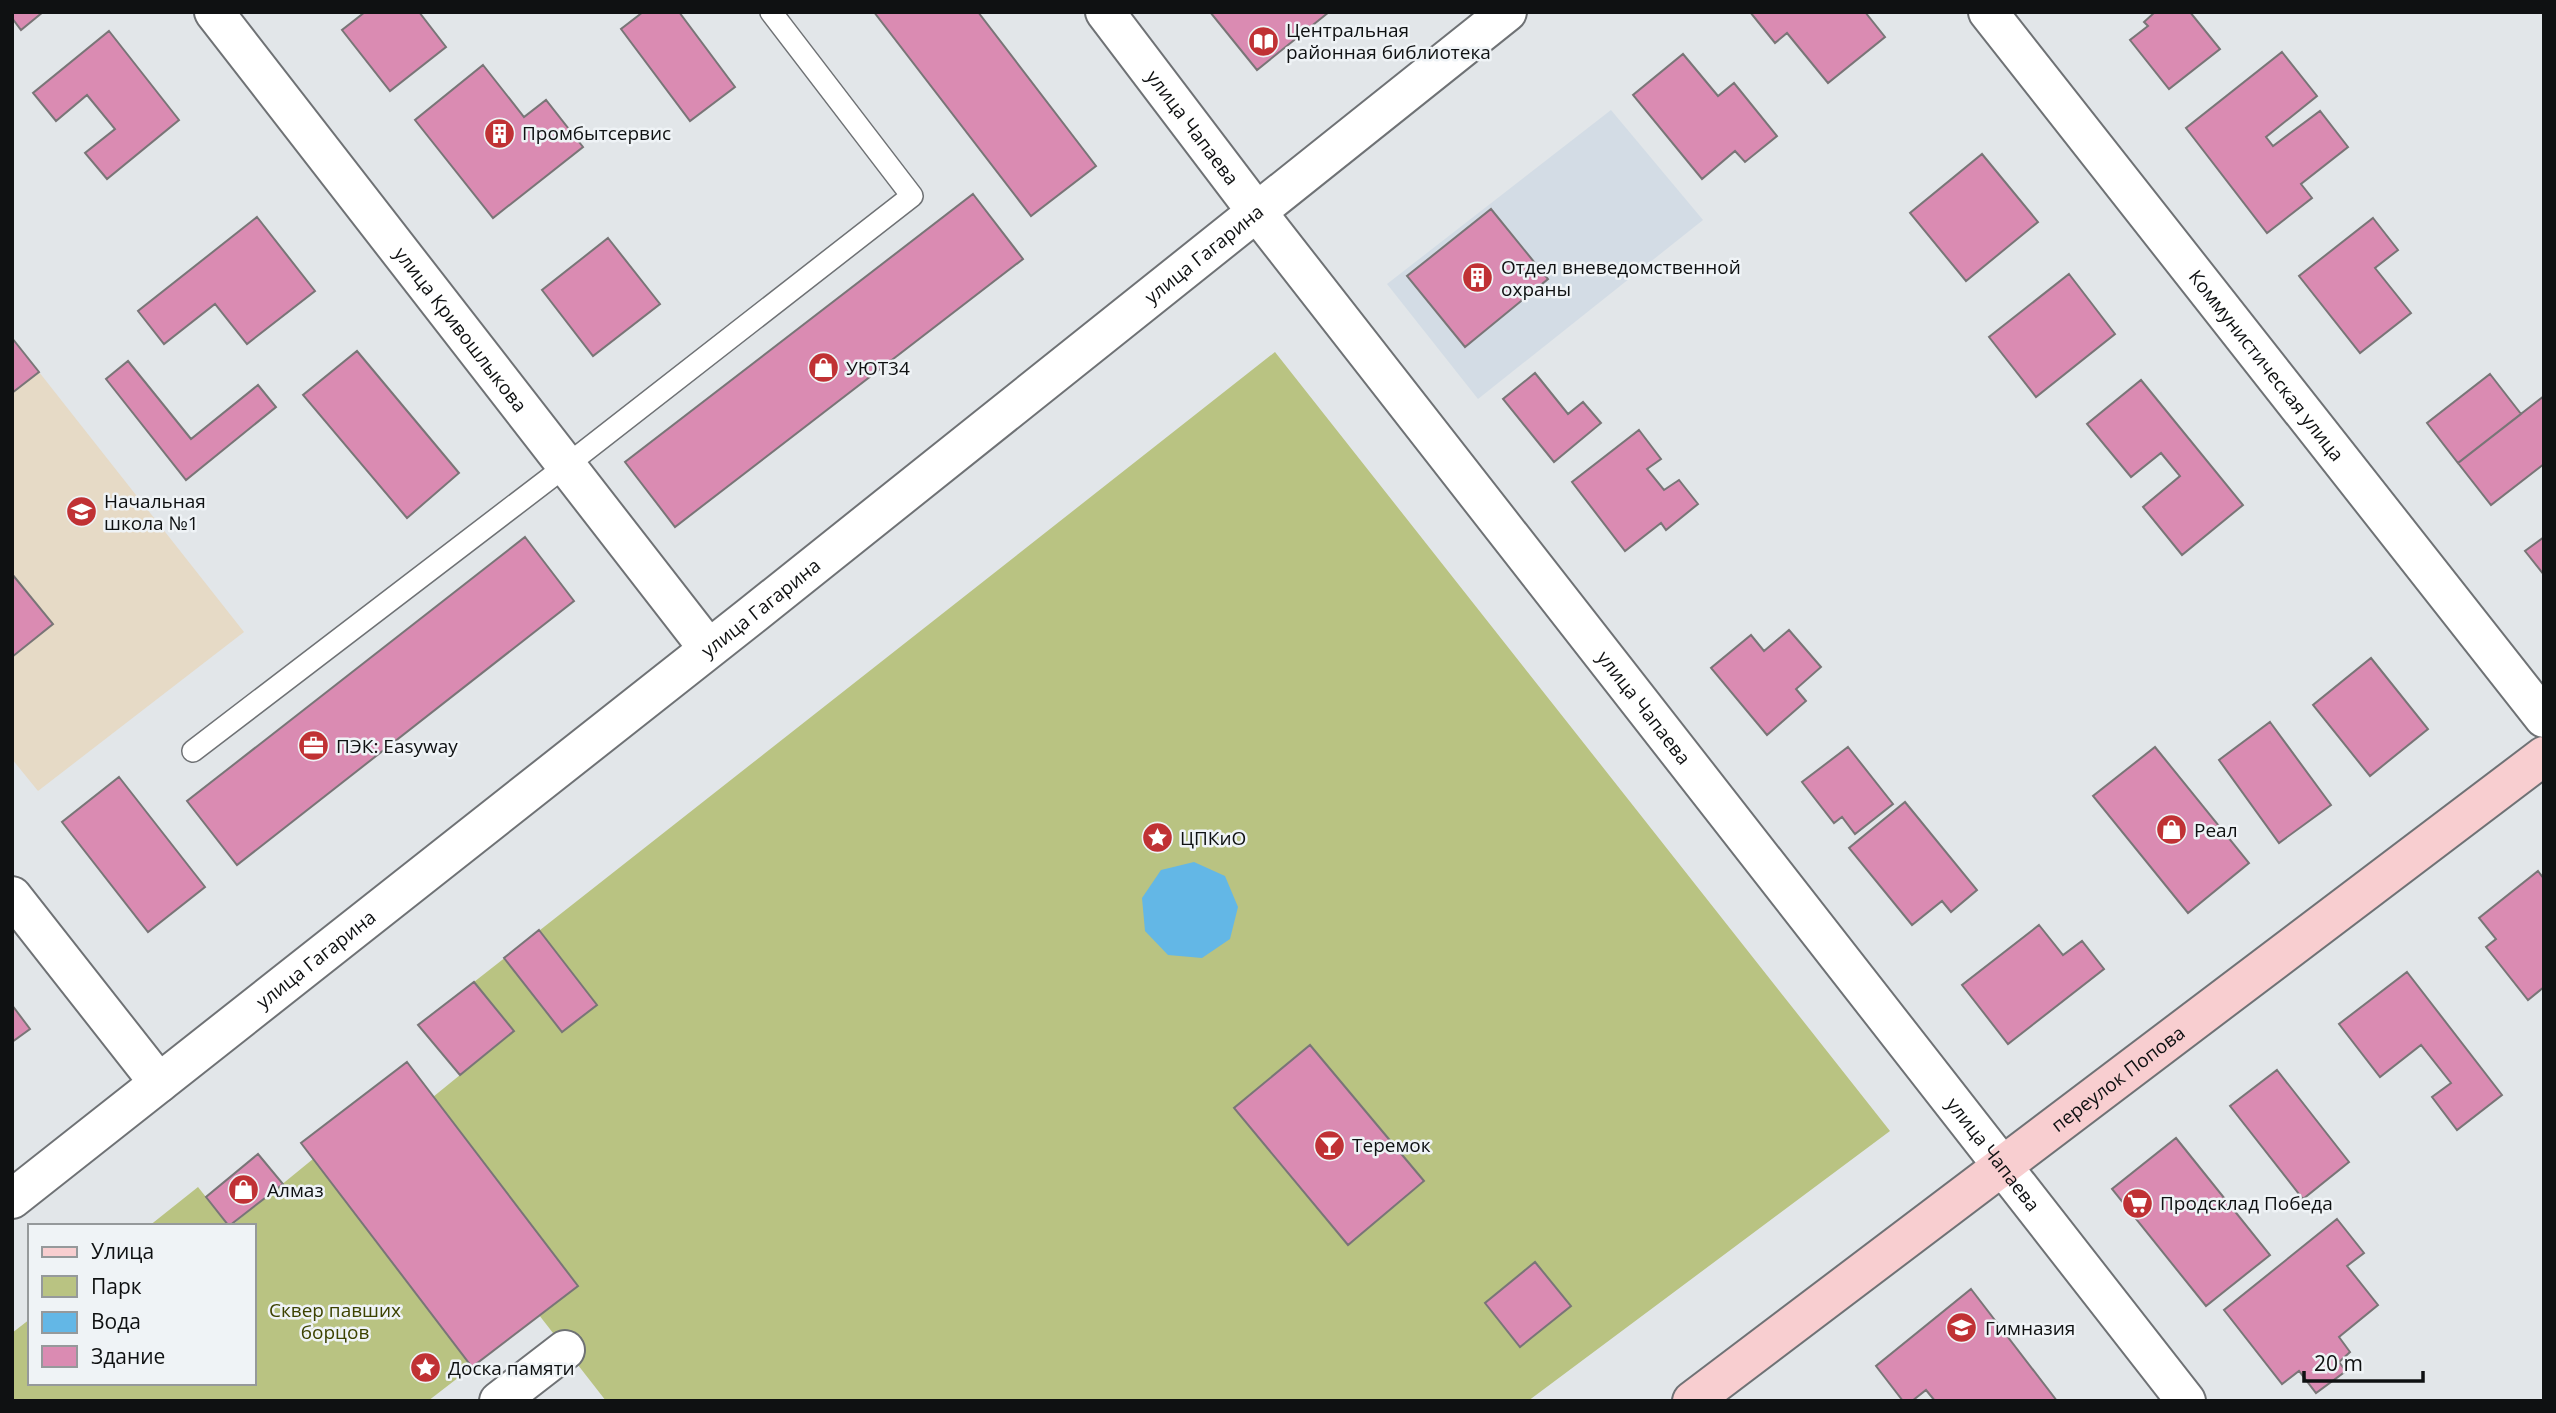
<svg xmlns="http://www.w3.org/2000/svg" width="2556" height="1413" font-family="'Open Sans',sans-serif">
<style>
.built{fill:#d3dce5}
.education{fill:#e6dac6}
.green{fill:#b9c382}
.water{fill:#63b7e6}
.building{fill:#da8bb2;stroke:#797577;stroke-width:2}
.lines{fill:none;stroke-linecap:round;stroke-linejoin:round}
.service-casing{stroke:#6f7275;stroke-width:24}
.minor-casing{stroke:#6f7275;stroke-width:42}
.tertiary-casing{stroke:#6f7275;stroke-width:42}
.secondary-casing{stroke:#6f7275;stroke-width:42}
.service{stroke:#fff;stroke-width:21}
.minor{stroke:#fff;stroke-width:38}
.tertiary{stroke:#fff;stroke-width:38}
.secondary{stroke:#f8ced0;stroke-width:38}
.labels{text-anchor:middle;dominant-baseline:central;stroke-width:5;stroke-linejoin:round;paint-order:stroke}
.poi-label{font-size:19px;fill:#0f1112;stroke:#eff3f6;text-anchor:start}
.street-label{font-size:19px;fill:#0f1112;stroke:#eff3f6}
.park-label{font-size:19px;fill:#3c4200;stroke:#eff3f6}
</style>
<rect width="100%" height="100%" fill="#e2e6e9"/>
<path class="built" d="M1611,110l92,110 -225,179 -91,-115z"/>
<path class="education" d="M39,372l205,260 -206,159 -26,-32v-366z"/>
<path class="green" d="M1275,352l615,779 -362,270h-922l-67,-86 38,-29 -144,-189 81,-66 -40,-49z
M313,1159l159,208 -44,34h-416v-68l18,-14v64h224v-157h-23z
M198,1187l31,39h-80z"/>
<path class="water" d="M1194,862l31,14 13,31 -8,32 -28,19 -34,-3 -23,-24 -3,-33 19,-28z"/>
<path class="building" d="M12,12h31l-22,18 -9,-12z
M365,12h54l27,35 -56,44 -48,-61z
M643,12h36l56,75 -45,34 -69,-92z
M874,12h104l118,154 -65,50z
M1210,12h119l-72,58z
M1750,12h115l20,25 -57,46 -41,-50 -12,10z
M2155,12h35l30,37 -51,40 -39,-49 18,-14 -4,-4z
M109,31l70,89 -72,59 -22,-26 30,-24 -28,-34 -31,26 -23,-28z
M2282,52l35,44 -51,41 7,9 47,-35 28,36 -47,37 11,14 -45,35 -81,-105z
M1683,54l35,42 16,-13 43,53 -32,26 -10,-11 -33,28 -69,-84z
M483,65l41,52 22,-17 37,47 -90,71 -78,-98z
M1982,154l56,68 -72,59 -56,-68z
M973,194l50,65 -348,268 -50,-65z
M1491,209l57,70 -83,68 -58,-71z
M257,217l58,74 -68,53 -32,-40 -51,40 -26,-33z
M2373,218l25,32 -23,18 36,45 -51,40 -61,-77z
M608,238l52,66 -67,52 -51,-66z
M2069,274l46,60 -79,63 -47,-60z
M12,338l27,34 -27,21z
M357,351l102,122 -52,45 -104,-123z
M128,361l63,78 67,-54 18,22 -90,73 -80,-101z
M1535,373l33,41 15,-12 18,21 -47,39 -51,-63z
M2490,374l31,40 -63,49 -31,-40z
M2141,380l102,125 -61,50 -39,-48 37,-31 -19,-23 -30,24 -44,-53z
M2544,396v68l-53,41 -33,-42z
M1639,430l22,29 -14,10 17,21 15,-10 19,24 -32,26 -5,-7 -36,28 -53,-69z
M525,537l49,64 -337,264 -50,-64z
M2544,537v38l-19,-24z
M12,574l41,50 -41,33z
M1789,630l32,37 -25,22 10,12 -39,34 -56,-67 40,-33 13,16z
M2371,658l57,71 -58,47 -57,-71z
M2270,722l61,83 -52,38 -60,-83z
M1848,747l45,57 -38,30 -13,-17 -8,6 -32,-41z
M2155,747l94,116 -61,50 -95,-117z
M119,777l86,110 -57,45 -86,-110z
M1905,802l72,88 -26,22 -9,-11 -30,24 -63,-77z
M2538,871l6,8v108l-16,13 -42,-53 10,-8 -17,-21z
M2039,925l24,30 19,-14 22,28 -96,75 -46,-59z
M539,930l58,75 -35,27 -58,-74z
M2407,972l95,123 -45,35 -25,-33 19,-14 -30,-38 -41,32 -41,-53z
M474,982l40,49 -54,44 -42,-50z
M12,1005l18,24 -18,13z
M1310,1045l114,136 -76,64 -114,-137z
M407,1062l171,224 -106,81 -171,-224z
M2277,1070l72,92 -46,37 -73,-93z
M2176,1138l94,117 -64,51 -94,-117z
M258,1154l25,30 -54,42 -23,-29z
M2337,1219l27,34 -17,13 31,39 -39,32 11,15 -11,10 7,9 -30,22 -17,-22 -17,13 -58,-74z
M1535,1262l36,44 -51,41 -35,-44z
M1971,1289l86,112h-122l-9,-11 -14,11h-9l-27,-35z"/>
<g class="lines">
<defs>
<path id="service" d="M193,751l374,-286 345,-269 -141,-184"/>
<g id="minor">
<path id="s1" d="M214,12l494,636"/>
<path id="s2" d="M1105,12l151,199 930,1190"/>
<path id="s3" d="M1988,12l556,706"/>
<path d="M12,896l147,187"/>
<path d="M499,1401l66,-51"/>
</g>
<g id="tertiary">
<path id="s4" d="M12,1199l740,-584 755,-603"/>
</g>
<g id="secondary">
<path id="s5" d="M1692,1401l852,-645"/>
</g>
</defs>
<use href="#service" class="service-casing"/>
<use href="#minor" class="minor-casing"/>
<use href="#tertiary" class="tertiary-casing"/>
<use href="#secondary" class="secondary-casing"/>
<use href="#service" class="service"/>
<use href="#minor" class="minor"/>
<use href="#tertiary" class="tertiary"/>
<use href="#secondary" class="secondary"/>
</g>
<defs>
<symbol id="library-disc" viewBox="-11 -11 22 22"><circle r="9.5" fill="#c03134" stroke="#eff3f6"/><path d="M-6-4Q-3-5.5-.7-3.5V5Q-3 3-6 4ZM6-4Q3-5.5 .7-3.5V5Q3 3 6 4Z" fill="#fff"/></symbol>
<symbol id="building-disc" viewBox="-11 -11 22 22"><circle r="9.5" fill="#c03134" stroke="#eff3f6"/><path d="M-4-6H4V6H1V3H-1V6H-4ZM-2.5-4.3h1.7v1.8h-1.7ZM.8-4.3h1.7v1.8H.8ZM-2.5-1h1.7V.8h-1.7ZM.8-1h1.7V.8H.8Z" fill="#fff"/></symbol>
<symbol id="shop-disc" viewBox="-11 -11 22 22"><circle r="9.5" fill="#c03134" stroke="#eff3f6"/><path d="M-5-2.5h2.3a2.7 3.5 0 0 1 5.4 0H5L5.5 6h-11ZM-1.5-2.5h3a1.5 2.3 0 0 0-3 0Z" fill="#fff"/></symbol>
<symbol id="school-disc" viewBox="-11 -11 22 22"><circle r="9.5" fill="#c03134" stroke="#eff3f6"/><path d="M0-5L7-2L0 1L-7-2ZM-4 1L0 2.5L4 1V4Q0 6-4 4Z" fill="#fff"/></symbol>
<symbol id="office-disc" viewBox="-11 -11 22 22"><circle r="9.5" fill="#c03134" stroke="#eff3f6"/><path d="M-6-3h4V-5.5h4V-3h4V5H-6ZM-1-4.5V-3h2v-1.5ZM-6 0V1H6V0Z" fill="#fff"/></symbol>
<symbol id="sight-disc" viewBox="-11 -11 22 22"><circle r="9.5" fill="#c03134" stroke="#eff3f6"/><path d="M0-6L1.8-2.2L6-1.7L2.9 1.2L3.7 5.4L0 3.3L-3.7 5.4L-2.9 1.2L-6-1.7L-1.8-2.2Z" fill="#fff"/></symbol>
<symbol id="bar-disc" viewBox="-11 -11 22 22"><circle r="9.5" fill="#c03134" stroke="#eff3f6"/><path d="M-6-5H6L.8 .8V4.5H3.5V6h-7V4.5H-.8V.8Z" fill="#fff"/></symbol>
<symbol id="supermarket-disc" viewBox="-11 -11 22 22"><circle r="9.5" fill="#c03134" stroke="#eff3f6"/><path d="M-6-5.5h2.5l.6 2H6L4.5 2H-2.5L-4.4-4H-6ZM-1.5 3.2a1.3 1.3 0 1 0 .1 0ZM3 3.2a1.3 1.3 0 1 0 .1 0Z" fill="#fff"/></symbol>
</defs>
<g fill-rule="evenodd">
<use href="#library-disc" x="1246" y="24" width="35" height="35"/>
<use href="#building-disc" x="482" y="116" width="35" height="35"/>
<use href="#building-disc" x="1460" y="260" width="35" height="35"/>
<use href="#shop-disc" x="806" y="350" width="35" height="35"/>
<use href="#school-disc" x="64" y="494" width="35" height="35"/>
<use href="#office-disc" x="296" y="728" width="35" height="35"/>
<use href="#shop-disc" x="2154" y="812" width="35" height="35"/>
<use href="#sight-disc" x="1140" y="820" width="35" height="35"/>
<use href="#bar-disc" x="1312" y="1128" width="35" height="35"/>
<use href="#shop-disc" x="226" y="1172" width="35" height="35"/>
<use href="#supermarket-disc" x="2120" y="1186" width="35" height="35"/>
<use href="#school-disc" x="1944" y="1310" width="35" height="35"/>
<use href="#sight-disc" x="408" y="1350" width="35" height="35"/>
</g>
<g class="labels">
<g class="poi-label">
<text x="1286" y="30">Центральная<tspan x="1286" dy="22">районная библиотека</tspan></text>
<text x="522" y="133">Промбытсервис</text>
<text x="1501" y="267">Отдел вневедомственной<tspan x="1501" dy="22">охраны</tspan></text>
<text x="846" y="368">УЮТ34</text>
<text x="104" y="501">Начальная<tspan x="104" dy="22">школа №1</tspan></text>
<text x="336" y="746">ПЭК: Easyway</text>
<text x="2194" y="830">Реал</text>
<text x="1180" y="838">ЦПКиО</text>
<text x="1352" y="1145">Теремок</text>
<text x="267" y="1190">Алмаз</text>
<text x="2160" y="1203">Продсклад Победа</text>
<text x="1985" y="1328">Гимназия</text>
<text x="448" y="1368">Доска памяти</text>
</g>
<g class="street-label">
<text stroke="none"><textPath href="#s2" startOffset="145">улица Чапаева</textPath></text>
<text stroke="none"><textPath href="#s4" startOffset="1521">улица Гагарина</textPath></text>
<text stroke="none"><textPath href="#s1" startOffset="402">улица Кривошлыкова</textPath></text>
<text stroke="none"><textPath href="#s3" startOffset="450">Коммунистическая улица</textPath></text>
<text stroke="none"><textPath href="#s4" startOffset="954">улица Гагарина</textPath></text>
<text stroke="none"><textPath href="#s2" startOffset="880">улица Чапаева</textPath></text>
<text stroke="none"><textPath href="#s4" startOffset="387">улица Гагарина</textPath></text>
<text stroke="none"><textPath href="#s5" startOffset="534">переулок Попова</textPath></text>
<text stroke="none"><textPath href="#s2" startOffset="1447">улица Чапаева</textPath></text>
</g>
<g class="park-label">
<text x="335" y="1310">Сквер павших<tspan x="335" dy="22">борцов</tspan></text>
</g>
</g>
<rect width="2556" height="1413" fill="none" stroke="#0f1112" stroke-width="28"/>
<rect x="28" y="1224" width="228" height="161" fill="#eff3f6" stroke="#95999b" stroke-width="2"/>
<rect x="42" y="1247" width="35" height="10" fill="#f8ced0" stroke="#95999b" stroke-width="2"/>
<text x="91" y="1259" font-size="21" fill="#0f1112">Улица</text>
<rect x="42" y="1276" width="35" height="21" fill="#b9c382" stroke="#95999b" stroke-width="2"/>
<text x="91" y="1294" font-size="21" fill="#0f1112">Парк</text>
<rect x="42" y="1312" width="35" height="21" fill="#63b7e6" stroke="#95999b" stroke-width="2"/>
<text x="91" y="1329" font-size="21" fill="#0f1112">Вода</text>
<rect x="42" y="1346" width="35" height="21" fill="#da8bb2" stroke="#95999b" stroke-width="2"/>
<text x="91" y="1364" font-size="21" fill="#0f1112">Здание</text>
<path d="M2304 1371v10h119v-10" fill="none" stroke="#0f1112" stroke-width="3.5"/>
<text x="2314" y="1371" font-size="21" fill="#0f1112" stroke="#eff3f6" stroke-width="5" paint-order="stroke">20 m</text>
</svg>
